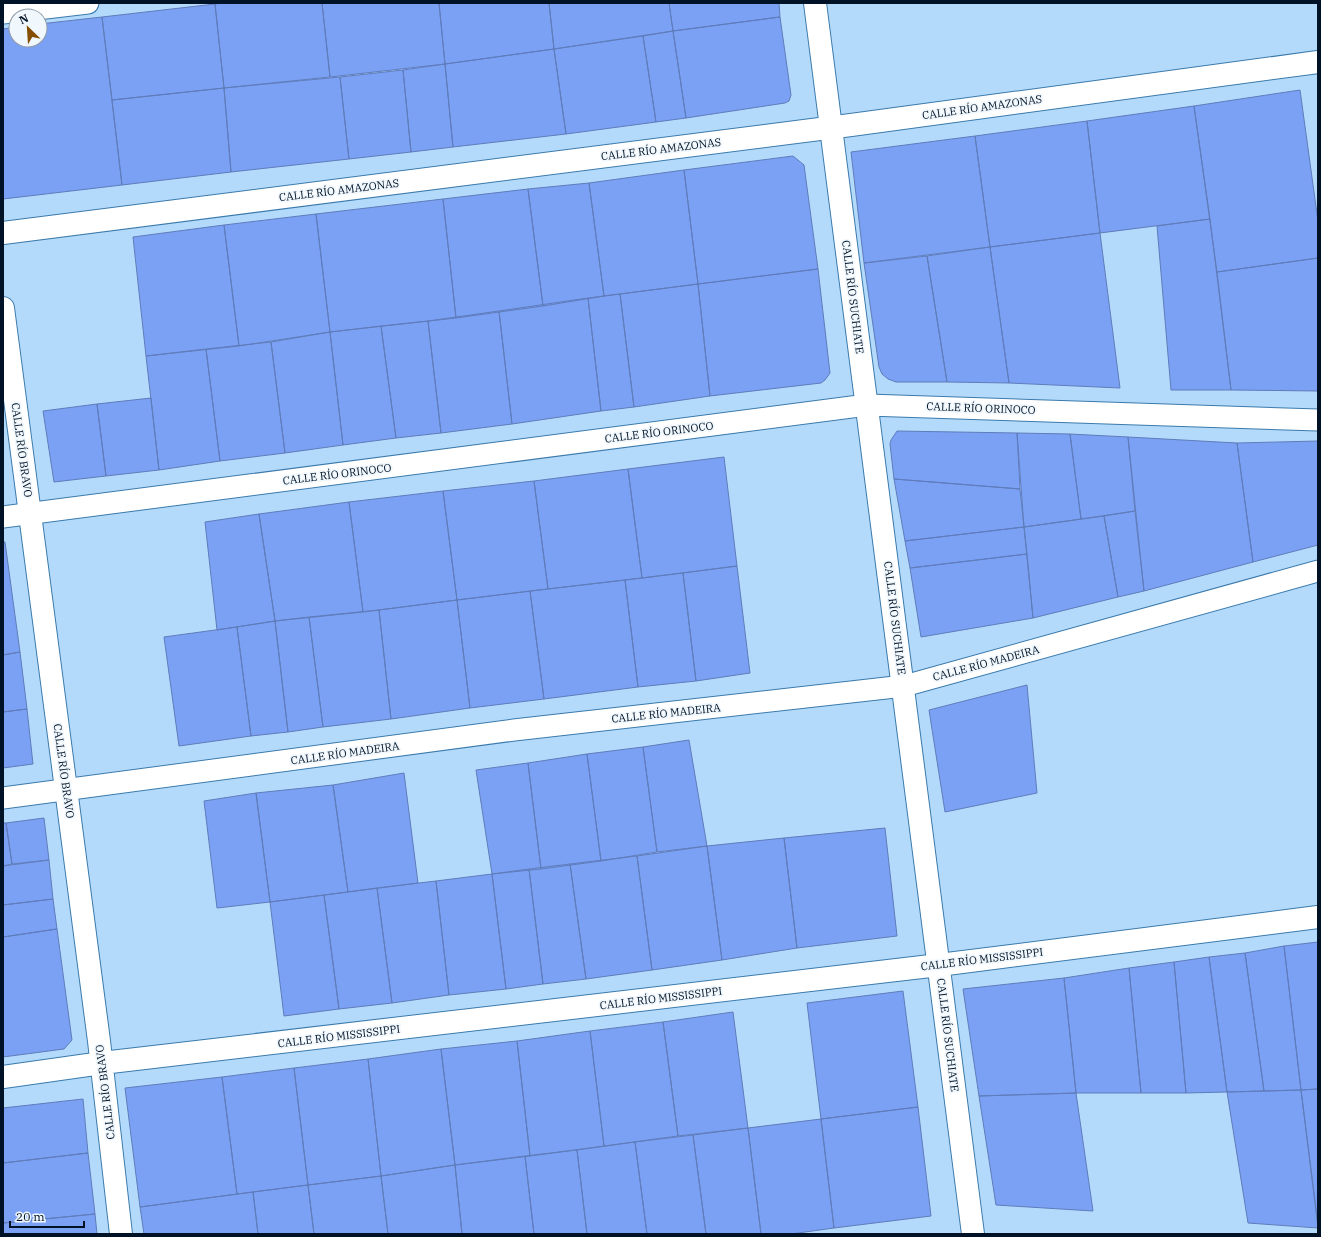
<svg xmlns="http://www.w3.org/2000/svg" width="1321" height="1237" font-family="'IBM Plex Serif',serif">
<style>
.building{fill:#7ba1f5;stroke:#5f7cbb}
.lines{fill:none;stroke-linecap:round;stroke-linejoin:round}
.minor-casing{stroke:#3a7aac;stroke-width:23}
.tertiary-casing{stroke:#3a7aac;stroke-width:24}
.minor{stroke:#fff;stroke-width:21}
.tertiary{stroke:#fff;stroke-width:22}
.labels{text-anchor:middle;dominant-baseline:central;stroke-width:3.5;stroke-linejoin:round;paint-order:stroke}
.street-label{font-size:11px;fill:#001326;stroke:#f0f7fd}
</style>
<rect width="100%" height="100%" fill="#b4dafb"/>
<path class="building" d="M223,3h99l8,74 -106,11 -9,-84z
M322,3h117l6,61 -115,13z
M439,3h110l5,46 -109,15z
M549,3h120l4,28 -119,18z
M669,3h110l1,14 -107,14z
M215,4l9,84 -112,12 -10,-83z
M102,17l20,168 -119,14v-170l13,-2v13h24v-16z
M780,17l11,78 -2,6 -4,2 -99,15 -13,-87z
M673,31l13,87 -30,4 -13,-86z
M643,36l13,86 -90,12 -12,-85z
M554,49l12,85 -113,13 -8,-83z
M445,64l8,83 -42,5 -8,-82z
M403,70l8,82 -62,7 -9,-82z
M340,77l9,82 -118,13 -7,-84z
M224,88l7,84 -109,13 -10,-85z
M1300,90l18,131v37l-101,14 -23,-166z
M1194,106l16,113 -110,14 -13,-112z
M1087,121l13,112 -110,14 -15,-111z
M975,136l15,111 -126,16 -13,-111z
M793,156l11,9 14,104 -120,15 -14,-114z
M684,170l14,114 -94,12 -15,-113z
M589,183l15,113 -61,10 -15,-117z
M528,189l15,117 -87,12 -13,-119z
M443,199l13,119 -126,14 -14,-118z
M316,214l14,118 -91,14 -15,-121z
M1210,219l21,171h-60l-14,-164z
M224,225l15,121 -93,10 -13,-119z
M1100,233l20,155 -111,-5 -19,-136z
M990,247l19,136 -62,-1 -20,-126z
M927,256l20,126h-51l-8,-3 -6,-5 -3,-7 -15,-104z
M1318,258v133l-87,-1 -14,-118z
M818,269l12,104 -5,7 -4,3 -111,13 -12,-112z
M698,284l12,112 -76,11 -14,-113z
M620,294l14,113 -33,4 -13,-113z
M588,298l13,113 -89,13 -13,-113z
M499,311l13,113 -71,9 -13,-112z
M428,321l13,112 -45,5 -15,-112z
M381,326l15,112 -53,7 -13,-113z
M330,332l13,113 -58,8 -14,-111z
M271,342l14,111 -65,8 -14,-112z
M206,349l14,112 -61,9 -13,-114z
M151,398l8,72 -53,6 -9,-72z
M97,404l9,72 -52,6 -11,-71z
M897,431l120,2 3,56 -126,-10 -4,-35 1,-4z
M1017,433l53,1 11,85 -57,8z
M1070,434l58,3 7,74 -54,8z
M1128,437l109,6 16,119 -109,29z
M1318,441v104l-65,17 -16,-119z
M724,457l13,109 -95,12 -14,-109z
M628,469l14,109 -94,11 -14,-108z
M894,479l126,10 4,38 -119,14z
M534,481l14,108 -91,11 -14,-109z
M443,491l14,109 -94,12 -14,-110z
M349,502l14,110 -88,9 -16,-107z
M1135,511l9,80 -26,6 -14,-81z
M259,514l16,107 -58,9 -12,-108z
M1104,516l14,81 -85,21 -9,-91z
M1024,527l3,27 -117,14 -5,-27z
M3,542h2l15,110 -17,3z
M1027,554l6,64 -112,19 -11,-69z
M737,566l13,107 -54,8 -13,-108z
M683,573l13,108 -58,6 -13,-107z
M625,580l13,107 -94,12 -14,-108z
M530,591l14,108 -74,9 -13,-108z
M457,600l13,108 -79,11 -12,-109z
M379,610l12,109 -68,8 -14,-110z
M309,617l14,110 -35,5 -13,-111z
M275,621l13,111 -37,4 -14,-109z
M237,627l14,109 -72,10 -15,-109z
M20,652l7,57 -24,3v-57z
M1027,685l10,108 -92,19 -16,-102z
M27,709l6,55 -30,4v-56z
M689,740l18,106 -50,6 -14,-105z
M643,747l14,105 -56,9 -14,-107z
M587,754l14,107 -60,8 -13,-106z
M528,763l13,106 -49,5 -16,-104z
M404,773l14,110 -70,9 -15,-107z
M333,785l15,107 -78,10 -14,-109z
M256,793l14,109 -53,6 -13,-107z
M44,818l5,42 -37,4 -6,-41z
M3,823h3l6,41 -9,2z
M885,828l12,108 -100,12 -13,-110z
M784,838l13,110 -75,12 -15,-114z
M707,846l15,114 -70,10 -15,-114z
M637,856l15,114 -66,9 -16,-115z
M49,860l4,39 -50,6v-39z
M570,864l16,115 -43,5 -14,-115z
M529,869l14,115 -37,5 -14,-115z
M492,874l14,115 -57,6 -13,-114z
M436,881l13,114 -57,8 -15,-115z
M377,888l15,115 -53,6 -15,-114z
M324,895l15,114 -55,7 -14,-114z
M53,899l4,30 -54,8v-32z
M57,929l15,111 -8,9 -61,8v-120z
M1318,942v147l-17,1 -17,-144z
M1284,946l17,144 -37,1 -19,-138z
M1245,953l19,138 -37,1 -18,-135z
M1209,957l18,135 -41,1 -12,-131z
M1174,962l12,131h-45l-12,-125z
M1129,968l12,125h-65l-12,-115z
M1064,978l12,115 -97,3 -16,-107z
M903,991l15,116 -97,12 -14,-116z
M733,1012l15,116 -70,8 -15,-114z
M663,1022l15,114 -74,10 -14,-115z
M590,1031l14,115 -74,10 -13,-115z
M517,1041l13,115 -75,9 -14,-116z
M441,1049l14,116 -74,11 -13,-117z
M368,1059l13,117 -73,9 -14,-117z
M294,1068l14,117 -71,9 -15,-117z
M222,1077l15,117 -97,13 -15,-119z
M1318,1089v135l-17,-134z
M1301,1090l17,138 -70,-5 -21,-131z
M1076,1093l17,118 -97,-6 -17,-109z
M83,1099l5,54 -85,10v-55z
M918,1107l13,109 -97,12 -13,-109z
M821,1119l13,109 -43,6h-30l-13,-106z
M748,1128l13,106h-55l-13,-99z
M693,1135l13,99h-59l-12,-92z
M635,1142l12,92h-60l-10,-84z
M577,1150l10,84h-53l-9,-78z
M88,1153l7,61 -92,9v-60z
M525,1156l9,78h-72l-7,-69z
M455,1165l7,69h-74l-7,-58z
M381,1176l7,58h-74l-6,-49z
M308,1185l6,49h-56l-5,-42z
M253,1192l5,42h-114l-4,-27z
M95,1214l2,20h-94v-11z"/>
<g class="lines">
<defs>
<path id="minor" d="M3,13l85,-10
M3,517l864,-112 451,15
M3,798l511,-68 390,-44 414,-115"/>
<path id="tertiary" d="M815,3l158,1231
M3,233l848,-108 467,-63
M3,308l96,733 22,193
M3,1077l99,-14 837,-98 379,-48"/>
</defs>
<use href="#minor" class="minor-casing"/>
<use href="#tertiary" class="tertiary-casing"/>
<use href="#minor" class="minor"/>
<use href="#tertiary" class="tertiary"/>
</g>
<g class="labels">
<g class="street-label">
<text transform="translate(982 107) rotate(-8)">CALLE RÍO AMAZONAS</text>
<text transform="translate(661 149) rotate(-7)">CALLE RÍO AMAZONAS</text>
<text transform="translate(339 190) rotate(-7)">CALLE RÍO AMAZONAS</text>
<text transform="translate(853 297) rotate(83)">CALLE RÍO SUCHIATE</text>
<text transform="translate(981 408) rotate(2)">CALLE RÍO ORINOCO</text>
<text transform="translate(659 432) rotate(-7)">CALLE RÍO ORINOCO</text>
<text transform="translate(22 450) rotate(82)">CALLE RÍO BRAVO</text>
<text transform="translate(337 474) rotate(-7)">CALLE RÍO ORINOCO</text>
<text transform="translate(895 618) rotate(83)">CALLE RÍO SUCHIATE</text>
<text transform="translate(986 663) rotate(-15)">CALLE RÍO MADEIRA</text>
<text transform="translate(666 713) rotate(-6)">CALLE RÍO MADEIRA</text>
<text transform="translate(345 753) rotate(-8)">CALLE RÍO MADEIRA</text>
<text transform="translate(64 771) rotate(82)">CALLE RÍO BRAVO</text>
<text transform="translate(982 959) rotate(-7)">CALLE RÍO MISSISSIPPI</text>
<text transform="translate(661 998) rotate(-7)">CALLE RÍO MISSISSIPPI</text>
<text transform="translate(948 1035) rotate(83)">CALLE RÍO SUCHIATE</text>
<text transform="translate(339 1036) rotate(-7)">CALLE RÍO MISSISSIPPI</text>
<text transform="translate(105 1092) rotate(-97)">CALLE RÍO BRAVO</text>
</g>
</g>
<rect width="1321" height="1237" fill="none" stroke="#001326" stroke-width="8"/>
<g transform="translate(28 28) rotate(335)"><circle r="19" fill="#f0f7fd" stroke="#909ca7"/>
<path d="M0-3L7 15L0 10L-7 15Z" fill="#864e00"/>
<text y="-6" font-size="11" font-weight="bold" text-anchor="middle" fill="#001326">N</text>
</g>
<path d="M10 1221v6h74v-6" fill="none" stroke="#001326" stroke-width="2"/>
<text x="16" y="1221" font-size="12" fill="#001326" stroke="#f0f7fd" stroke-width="3" paint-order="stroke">20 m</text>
</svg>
